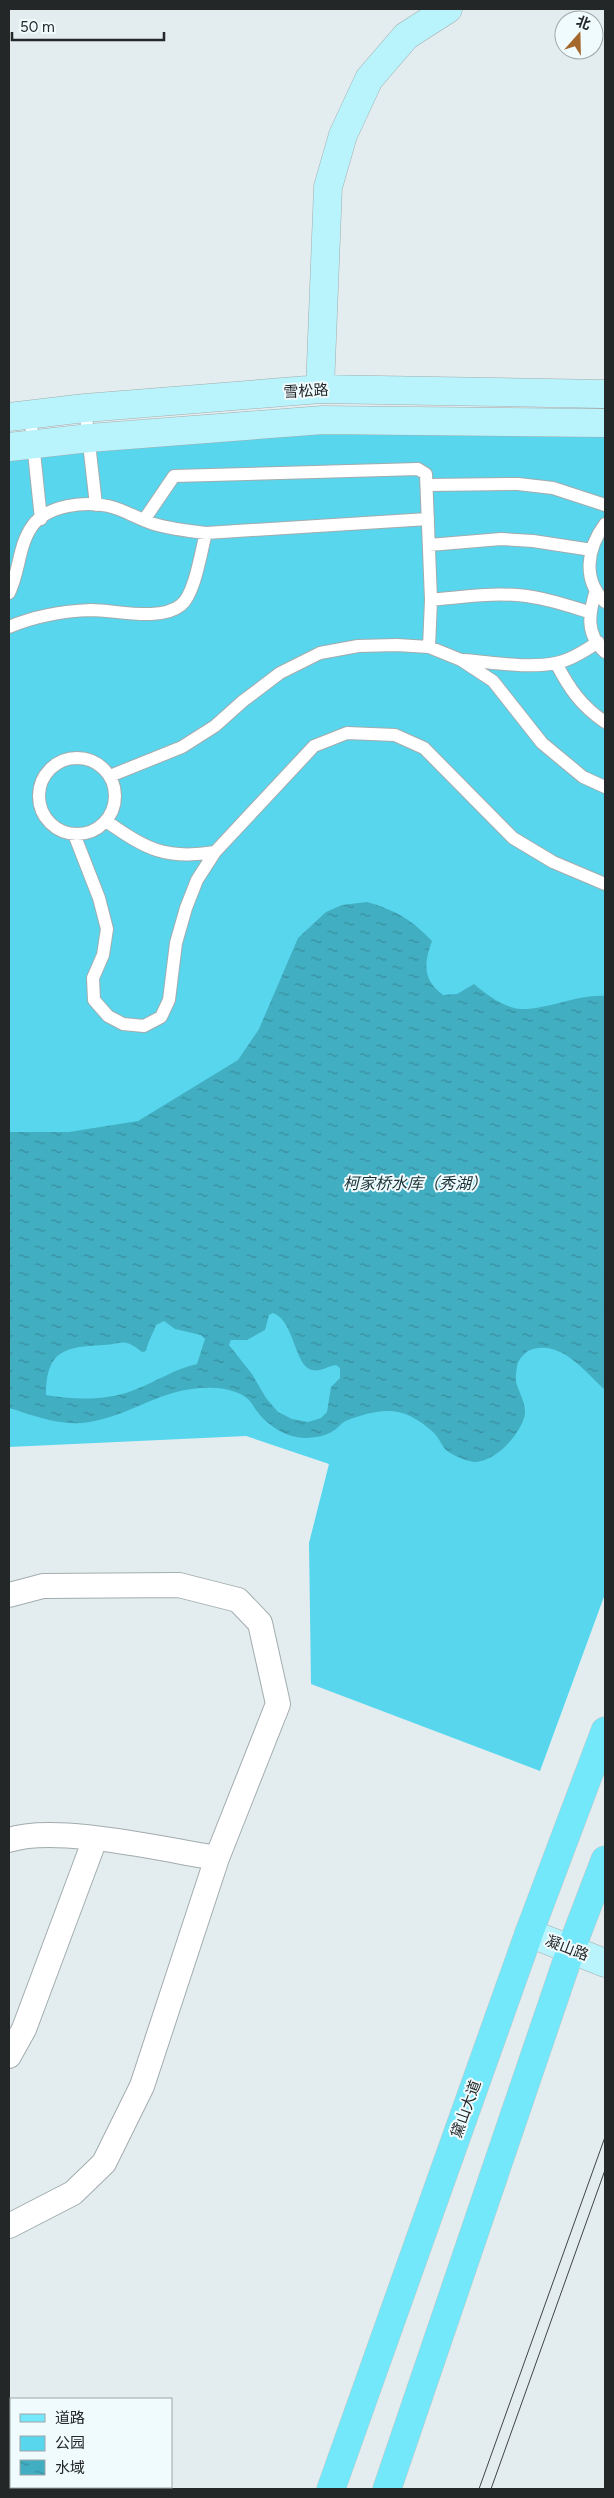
<svg xmlns="http://www.w3.org/2000/svg" width="614" height="2498" font-family="Figtree,'Noto Sans SC',sans-serif">
<style>
.green{fill:#58d6ed}
.water{fill:url(#water-ripples);fill-rule:evenodd}
.lines{fill:none;stroke-linecap:round;stroke-linejoin:round}
.lane-casing{stroke:#a2acae;stroke-width:14}
.street-casing{stroke:#a2acae;stroke-width:26}
.secondary-casing{stroke:#a2acae;stroke-width:29}
.primary-casing{stroke:#c6c7c7;stroke-width:29}
.lane{stroke:#fff;stroke-width:12}
.street{stroke:#fff;stroke-width:24}
.secondary{stroke:#b9f4fc;stroke-width:28}
.primary{stroke:#73e8fa;stroke-width:28}
.tram{stroke:#404546;stroke-width:1}
.labels{text-anchor:middle;dominant-baseline:central;stroke-width:4;stroke-linejoin:round;paint-order:stroke}
.street-label{font-size:15px;fill:#232728;stroke:#f0fbfd}
.water-label{font-size:16px;font-style:italic;fill:#193136;stroke:#f0fbfd}
</style>
<defs>
<pattern id="water-ripples" width="26" height="14" patternUnits="userSpaceOnUse" patternTransform="scale(1.25)"><rect width="26" height="14" fill="#42aec2"/><path d="M2 4q2-2 4 0t4 0M15 11q2-2 4 0t4 0" fill="none" stroke="#378e9e"/></pattern>
</defs>
<rect width="100%" height="100%" fill="#e3edef"/>
<path class="green" d="M328,430l277,5v1159l-65,177 -229,-87 -2,-141 20,-79 -83,-28 -237,11v-988z"/>
<path class="water" d="M367,902c28,8 44,17 65,39 -8,22 -10,38 11,54l14,-1 17,-10c12,10 25,20 40,24 22,6 65,-15 91,-12v394c-21,-19 -44,-51 -75,-40 -5,2 -13,11 -13,17 -1,6 -2,13 0,18 3,9 9,20 8,29 -4,20 -28,46 -49,48 -8,0 -25,-7 -31,-13 -4,-5 -6,-11 -11,-16 -6,-6 -16,-13 -24,-17 -20,-10 -43,-3 -62,4 -7,2 -9,8 -15,11 -7,5 -20,7 -29,7 -18,-1 -34,-11 -45,-24 -4,-5 -7,-11 -11,-15 -8,-7 -23,-11 -32,-11 -52,-3 -80,26 -126,34 -29,5 -54,-6 -81,-14v-276h60l69,-11 100,-61 21,-31 39,-91 28,-26 16,-7zM273,1313c22,8 21,53 39,57 9,2 16,-4 24,-5l4,3v10l-9,9 -4,25 -6,6 -13,4 -16,-3 -14,-7 -12,-14 -14,-24 -23,-29 2,-5h16l18,-10 4,-15zM164,1321l11,8 26,6 4,4 -8,25c-23,5 -41,18 -63,26 -27,11 -60,10 -88,5 0,-45 19,-48 57,-50 21,-1 20,-8 39,7l4,-1c2,-10 7,-17 10,-26z"/>
<g class="lines">
<defs>
<path id="lane" d="M85,408l11,97
M30,414l11,105
M427,485l91,-1 35,4 52,17
M144,520l30,-44 244,-7 8,5 5,126 -2,47
M605,524c-18,24 -23,56 0,78
M429,545l72,-6 32,2 59,9
M596,590c-7,23 -11,44 9,62
M9,593c11,-22 9,-48 24,-68 15,-20 52,-24 75,-19 15,3 30,13 46,18 17,5 34,7 52,9l222,-14
M431,600c29,-3 57,-7 86,-5 25,2 49,10 72,17
M9,627c26,-11 53,-16 82,-17 25,0 69,12 90,-5 14,-11 20,-54 25,-72
M463,660c29,2 64,9 93,3 15,-3 29,-12 42,-21
M556,663c13,25 25,43 49,59
M39 796a38 38 0 1 1 76 0a38 38 0 1 1-76 0Z
M110,776l72,-29 33,-21 28,-25 37,-28 40,-20 38,-7 39,-1 32,2 32,13 32,21 49,62 41,34 22,10
M106,821c40,28 59,39 109,31
M74,834l25,64 8,31 -4,26 -10,23 1,22 14,16 15,8 21,2 17,-9 8,-17 7,-57 10,-35 11,-28 18,-28 99,-106 33,-13 48,2 29,13 89,90 40,24 52,22"/>
<path id="street" d="M9,1595l34,-9 136,-1 59,15 22,23 18,81 -61,154 -75,228 -38,77 -31,30 -64,33
M9,1840c47,-16 156,10 208,18
M9,2056l15,-27 71,-190"/>
<path id="secondary" d="M320,389l8,-202 15,-52 26,-56 37,-43 42,-27
M9,417l76,-9 235,-19 285,5
M9,447l80,-9 234,-18 282,3
M529,1933l76,30"/>
<path id="primary" d="M331,2489l198,-556 76,-202
M387,2489l184,-540 34,-89"/>
</defs>
<use href="#lane" class="lane-casing"/>
<use href="#street" class="street-casing"/>
<use href="#secondary" class="secondary-casing"/>
<use href="#primary" class="primary-casing"/>
<use href="#lane" class="lane"/>
<use href="#street" class="street"/>
<use href="#secondary" class="secondary"/>
<use href="#primary" class="primary"/>
<path class="tram" d="M479,2489l126,-352
M491,2489l114,-319"/>
</g>
<g class="labels">
<g class="street-label">
<text transform="translate(306 391) rotate(-3)">雪松路</text>
<text transform="translate(567 1948) rotate(21)">凝山路</text>
<text transform="translate(466 2109) rotate(-70)">黛山大道</text>
</g>
<g class="water-label">
<text x="415" y="1183">柯家桥水库（秀湖）</text>
</g>
</g>
<rect width="614" height="2498" fill="none" stroke="#232728" stroke-width="20"/>
<rect x="10" y="2398" width="162" height="90" fill="#f0fbfd" stroke="#9ea6a8"/>
<rect x="20" y="2414" width="25" height="8" fill="#73e8fa" stroke="#9ea6a8"/>
<text x="55" y="2423" font-size="15" fill="#232728">道路</text>
<rect x="20" y="2436" width="25" height="15" fill="#58d6ed" stroke="#9ea6a8"/>
<text x="55" y="2448" font-size="15" fill="#232728">公园</text>
<rect x="20" y="2460" width="25" height="15" fill="url(#water-ripples)" stroke="#9ea6a8"/>
<text x="55" y="2473" font-size="15" fill="#232728">水域</text>
<g transform="translate(579 35) rotate(20)"><circle r="24" fill="#f0fbfd" stroke="#9ea6a8"/>
<path d="M0-4L9 19L0 12L-9 19Z" fill="#a5682c"/>
<text y="-8" font-size="14" font-weight="bold" text-anchor="middle" fill="#232728">北</text>
</g>
<path d="M12 32v8h152v-8" fill="none" stroke="#232728" stroke-width="2.5"/>
<text x="20" y="32" font-size="15" fill="#232728" stroke="#f0fbfd" stroke-width="4" paint-order="stroke">50 m</text>
</svg>
